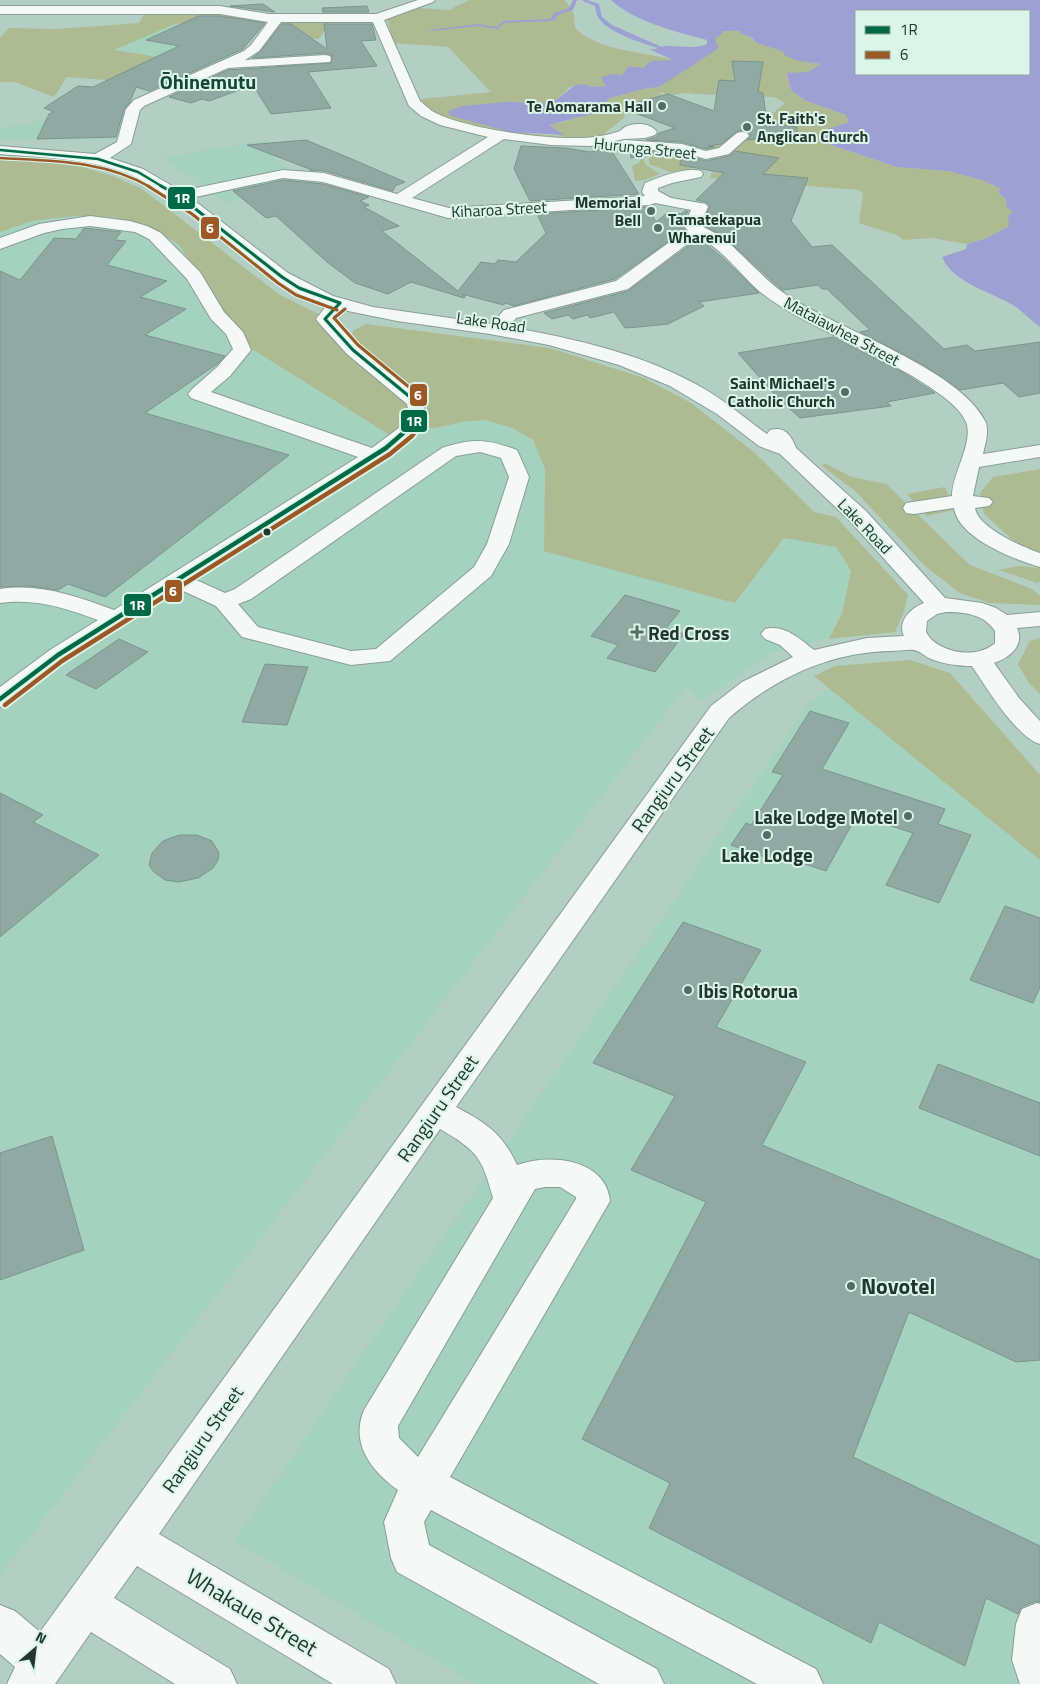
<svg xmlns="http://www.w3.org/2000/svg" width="1040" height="1684" font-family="'Titillium Web',sans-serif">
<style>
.built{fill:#a4d2be}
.green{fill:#aeba92}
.water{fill:#9ca0d2;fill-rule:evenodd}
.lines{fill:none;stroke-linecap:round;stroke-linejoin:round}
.stream{fill:#9ca0d2;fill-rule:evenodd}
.building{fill:#91a9a3;stroke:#7c948e}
.minor-casing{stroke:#889e94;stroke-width:2}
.minor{fill:#f4f8f6;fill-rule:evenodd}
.bus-1-far2-casing{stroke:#dbf5e9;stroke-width:4.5}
.bus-1-far1-casing{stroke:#dbf5e9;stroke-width:5.5}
.bus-1-casing{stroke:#dbf5e9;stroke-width:8}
.bus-2-far2-casing{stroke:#dbf5e9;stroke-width:4.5}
.bus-2-far1-casing{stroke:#dbf5e9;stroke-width:5.5}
.bus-2-casing{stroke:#dbf5e9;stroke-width:8}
.bus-1-far2{stroke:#006948;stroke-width:2.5}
.bus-1-far1{stroke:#006948;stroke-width:3}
.bus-1{stroke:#006948;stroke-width:4.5}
.bus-2-far2{stroke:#9c5926;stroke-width:2.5}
.bus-2-far1{stroke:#9c5926;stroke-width:3}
.bus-2{stroke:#9c5926;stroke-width:4.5}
.poi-dot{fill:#546c62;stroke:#dbf5e9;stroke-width:2}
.bus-dot{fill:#21362e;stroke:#dbf5e9;stroke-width:2}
.labels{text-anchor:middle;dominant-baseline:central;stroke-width:4;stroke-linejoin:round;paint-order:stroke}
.far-poi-label{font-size:16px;font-weight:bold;fill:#21362e;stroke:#dbf5e9;text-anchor:end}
.far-street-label{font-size:16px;fill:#21362e;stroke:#dbf5e9}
.poi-label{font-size:19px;font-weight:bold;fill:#21362e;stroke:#dbf5e9;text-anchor:start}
.street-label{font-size:19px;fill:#21362e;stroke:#dbf5e9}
.far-district-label{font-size:20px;font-weight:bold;fill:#134735;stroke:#dbf5e9}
.near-poi-label{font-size:22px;font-weight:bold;fill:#21362e;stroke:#dbf5e9;text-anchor:start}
.near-street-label{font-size:22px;fill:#21362e;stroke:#dbf5e9}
.line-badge{stroke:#dbf5e9;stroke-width:2}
.badge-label{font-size:14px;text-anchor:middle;font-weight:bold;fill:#fff}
</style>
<rect width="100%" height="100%" fill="#b3cfc3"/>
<path class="built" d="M237,21l24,4 -19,25 -33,15 -96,-15 62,-26z
M92,111l33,1 -7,28 -118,-1v-11z
M269,140l6,20 36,23 -86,20 -63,-46z
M73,216l41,1 43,13 22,15 65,99 160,82 31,2 32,-7 19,-1 26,8 21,12 12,29 -1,82 240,-13 52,9 15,24 -9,42 -13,26 -58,14 -68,48 -17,-14 -686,889v-1344l32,-11z
M830,688l210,172v824h-565l-241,-143 574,-836z"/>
<path class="green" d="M469,0h96l9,14 1,14c25,24 67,23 99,32l-31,8 -14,-2 -7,10 -11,-2 -9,4 4,8 -12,1 -13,-2 -11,2 -14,13 -13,3 -39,-1 25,32 32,2 -6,-6 -6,-3v-2l19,-4 9,-5 23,-3 3,-9 7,-6 33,-9 16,-2 57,-43 -1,-7 8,-6h17l1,3 8,2 3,4c8,3 25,7 31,12 12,8 23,11 38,12l-13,8 -21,2 4,16 13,10 42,15 4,7 -18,5 -4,17 69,23 51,4 34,9 18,8 1,7 5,4 7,14 -4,13 -22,12 -20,6 -36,-6 -28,2 -6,-5 -38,-12 4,-30 -5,-3 -147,-12v-5l24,2 -24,-3 10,-9 -4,-1 11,-9 47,9 4,-3 -89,-13 4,-4 36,-9 20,4 25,-13 -11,-2 1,-3 -15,-2 -8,-6 29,4 14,-12 -11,-6 -80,-3c-13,-3 -13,1 -23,1 -6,0 -6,-4 -13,-2l5,2 -36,11 4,3 -3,1 7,3 -12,2 2,2 -26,21 -14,2 -74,-6 -68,-15 -14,-9 -8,-11 70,-7 -43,-45 -54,-4 -7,-24 33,-11 29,2z
M146,11l68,1 31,5 -8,4 -62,3 -61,26 95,15 -43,20 -99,-8 -13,20 -39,-15h-15v-44l9,-10 48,1 82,-6z
M283,19h49l-13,20 -50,-1z
M584,144c21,1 103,1 115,16l-8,9 -21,3 -21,-8v-6l3,-4 -42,-3z
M0,157l82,10 31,9 29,13 138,106 47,23 2,11 13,20 71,58 -1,10 -22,18 -146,-91 -65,-99 -23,-15 -42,-13 -40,-1 -42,5 -32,11z
M641,159h3l1,5 15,10 -15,6 -10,1 -3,-15 7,-3z
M366,324l184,24 94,30 47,25 63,49 60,60 22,5 72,78 -5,19 -8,18 -66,7 13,-26 9,-42 -15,-24 -52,-9 -49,65 -191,-52 1,-82 -12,-29 -21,-12 -26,-8 -19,1 -32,7 -19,-1 12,-12 -1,-12 -59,-50 -17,-17 3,-6z
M826,464l26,13 34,7 84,81 62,24 8,7v9l-51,-2 -29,-10 -35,-27 -70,-75 -34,-26z
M1040,469v83l-24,-9 -32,-29 -4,-21 13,-16z
M945,487l9,23 -27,6 -20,-22z
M1017,566l23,2v14l-3,1 -38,-13z
M1040,638v56l-11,-11 -11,-19 12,-23z
M910,660l40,13 90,102v85l-226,-184 21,-10z"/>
<path class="water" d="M611,0h429v327c-8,-6 -16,-14 -24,-20 -22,-15 -63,-23 -74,-50l24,-8 1,-5 20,-6 22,-12 -1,-11 5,-2 -6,-6 -1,-8 -7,-6 1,-5 -18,-8 -34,-9 -51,-4 -69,-23 -7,-13 28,-9 -3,-7 -42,-15 -13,-10 -4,-17 21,-1 13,-8 -22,-3 -13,-5 -4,-5 -25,-8 -8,-7 -8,-2 -1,-3h-17l-3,5 -4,1v7l3,1 -3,5 -57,37 -16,2 -33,9 -7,6 -3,9c-18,2 -33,8 -51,12l15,10 -53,-3 -60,-16 -3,-5 15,-5 41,-4 39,1 13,-3 18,-14 7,-2 13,3 12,-1 -5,-8 10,-4 11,1 7,-9 14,2 8,-7 22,-1 -24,-11c10,1 13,-4 20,-3 12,0 27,3 38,-2v-4c-30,-8 -72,-18 -96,-40zM1029,11v63h-173v-63z"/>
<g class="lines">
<path class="stream" d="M573,0h4l-4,10 -15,5 -3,5 -6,1 -45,2 -6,6 -20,-3 -47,5 -2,-1 49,-6 19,3 6,-6 46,-2 2,-1 3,-5 15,-5z
M581,0h6l12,4 3,13 10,8 52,23 -2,1c-16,-4 -56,-17 -64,-32 -2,-3 -2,-8 -3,-11z"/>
</g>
<path class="building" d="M263,4l12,8 -45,-6z
M367,6l2,6h-46l-1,-4z
M199,16h21l45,7 -22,26 -94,42 -13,-4 -6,15 -6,7 -8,28 -79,2 12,-25 5,-2 -10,-4 34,-22 15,1 86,-41 -33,-6z
M282,24h9l36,25 -3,-25h48l4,16 -15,1 16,25 -69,6 23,36 -60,6 -18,-29 -44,16 -7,-2 -11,4 -22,-6 59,-27 103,-7 1,-8 -7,-2 -73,5 8,-6z
M732,61l31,1 -5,30 5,1 3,23 -6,5 37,6v6l-50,7 4,-5 -4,-4 -5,-1 -6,2 -15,12 -13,2 6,1 -8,2 -24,-7 -36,-2 10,-3 3,-4 16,-5 -48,-18 4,-1 -6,-3 43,-12 46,17 5,-31 16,1z
M306,140l48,20 51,22 -10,4 -2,5 -68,-20 -15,-1h2l-65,-25z
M521,146l45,2 24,4 19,-5 30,47 -109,7 -16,-32z
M630,150l35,3 -34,5z
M735,151l44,7 -16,16 45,4 -17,43 21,26 20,-2 112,104 23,-4 8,6 65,-9v51l-21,4 -16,-14 -43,7 -35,-24 -65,-34 10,-2 -43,-41h-5l-4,-4 -35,5 -3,-2 -56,-51 -22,-13 8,-18 -4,-4 -10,-2 28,-27 -44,-8 1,-11 25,7 23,-5z
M283,180l40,4 46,13 -9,4 9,4 -5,2 35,19 -17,5 76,60 23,-29 14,2 3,-4 18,2 30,-29 -9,-19 110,-7 9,15 12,-10 13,2 4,-3h3l-6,14 3,5 -70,49 -101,27 -8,-3 -3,2 -41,-11 3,2 -1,2 -53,-16 -23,12 -33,-11 -28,-21 -51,-46 -10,2 -33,-27z
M84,228l37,4 -6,8 11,1 -19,24 60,16 -27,16 46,12 -41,26 80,21 -8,8 -72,49 144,42 -184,142 -37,-13 -10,6 -28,-4 -30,1v-316l20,9 34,-42 22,1z
M700,240l22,17 37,36 -60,9 5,4 -36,18 -29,3 -14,1 -11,-16 -24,6 -3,-3 -14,4 -5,-4 -16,4 -8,-6 84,-22 67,-50z
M833,337l69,35 33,21 -48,9 4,4 -91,12 -22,-20 -40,-45z
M625,595l55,16 -14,17 18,6 -29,38 -48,-14 11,-13 -27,-9z
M119,639l29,13 -52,37 -30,-14z
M265,664l43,3 -21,58 -45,-3z
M810,711l39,12 -27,46 123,40 -7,15 33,11 -32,68 -53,-18 27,-52 -56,-18 -31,56 -42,-14 -3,6 -50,-18 15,-22 5,2 32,-50 -11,-3z
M0,793l43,22 -10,7 66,33 -99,82z
M179,835h18l15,6 7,12 -1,7 -5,8 -15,10 -19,4 -14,-2 -11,-8 -5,-7 3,-12 11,-12z
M1005,906l35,12v69l-7,16 -63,-23z
M683,922l78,28 -45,77 90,35 -44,83 278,115v100l-24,2 -107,-50 -56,145 187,89v56l-4,-1 -15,6 -3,7 -32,-16 -21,68 -86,-44 -8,21 -222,-115 21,-45 -88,-44 124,-237 -75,-32 44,-74 -82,-33z
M938,1064l102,39v53l-121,-48z
M52,1136l32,114 -84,30v-127z"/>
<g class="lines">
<defs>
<path id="minor" d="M418,0h17l-2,2 -49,18 36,81c4,3 8,7 12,10 31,18 125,31 162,26 8,-1 18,-3 26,-6 2,-1 3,-3 5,-4 10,-5 26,-4 32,5l-2,3 -10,3 -21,1 -33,7 -40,-1 -47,-6 -92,59 37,10 196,-12 -3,-4 3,-9c16,-6 39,-16 56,-12l2,3 -2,3 -29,6 -14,5v3l13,7 35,6 2,3 -8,18c8,5 16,8 23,13 23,19 41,42 65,58 50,33 171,73 197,125 5,9 0,23 -2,33l57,-9v12l-61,10 -6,29 16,2 4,4 -4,4 -14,2c3,20 48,39 65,45v14c-25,-7 -82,-29 -86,-59l-40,6 -8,-1 -3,-5 3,-5 46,-7c0,-22 22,-54 14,-74 -11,-31 -111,-76 -142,-92 -23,-11 -45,-23 -65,-39 -19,-17 -36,-41 -59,-53l-6,1 -66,50 -112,29 -7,9c68,12 139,28 199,64 21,13 39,29 59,43l3,-4c15,-4 21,5 26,18l70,63 79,87 37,5 14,5 11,7 33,-3v14l-23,2c8,18 -8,30 -23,35l25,35 21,23v23c-23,-6 -54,-57 -68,-78 -14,0 -28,-2 -41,-7 -5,-2 -11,-8 -17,-9 -6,-1 -16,1 -23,1 -61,1 -116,27 -162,67l-273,389c29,15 47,27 61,58 33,-12 89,-6 93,36l-160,276 366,192 7,15h-66l-326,-174 -7,12 5,23 228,124 7,15h-65l-202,-112 -6,-14 -7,-36 14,-32c-27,-19 -48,-47 -34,-80l129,-212c-11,-40 -15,-47 -53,-69l-281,405 230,135 7,15h-63l-196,-118 -23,32 116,71 7,15h-62l-84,-52 -36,52h-48l8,-17 -15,-13v-49l15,6 25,21 671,-926 31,-24 51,-25 -13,-12 -15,-6 -4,-5 4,-5c19,-5 34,9 49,21l53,-12 37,-2c-7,-15 7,-28 20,-33l-74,-82 -70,-67 -21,-8 -42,-32 -47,-28 -51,-21 -70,-20 -59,-11 -93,-13 -54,-11 -9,8 25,28 64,52 6,16 -15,21 -21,17 -199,127 31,14 10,-4 207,-141c30,-10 45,-9 75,2l12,27 -20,67 -18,32 -101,85 -39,4 -109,-28 -26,-31 -37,-17 -113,71 -57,44 -9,3v-20l50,-37 48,-30c-33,-12 -62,-22 -98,-17v-14c40,-6 76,7 114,21l244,-153 -167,-59 -3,-4 3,-4 25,-22 17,-19 -7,-15 -15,-15 -24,-40 -38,-40 -14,-7 -45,-6 -28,3 -18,4 -44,16v-11l39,-14 51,-8 40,5 17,5 14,7 39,39 24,40 19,20 8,18 -21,26 -19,16 161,56 28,-21 9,-13 -2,-10 -60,-50 -28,-31 -3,-4 11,-14c-67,-21 -113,-82 -172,-117 -8,-4 -16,-10 -24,-13 -41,-17 -87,-17 -131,-21v-8l95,8 22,-12 9,-33 8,-9 110,-49 7,-6 17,-23 -48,-8h-220v-8h220l49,8h107zM281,22h92l36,84 12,10 19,9 48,12 -91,57 -73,-21 -41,-3 -102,21 -38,-22 -33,-11 21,-14 9,-34 4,-4 84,-38 102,-6 1,-3 -1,-3 -5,-1 -80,5 14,-9zM283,178l40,4 125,36 201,-13 6,-2 36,7 -7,16 4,5 -6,2 -66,48 -112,29 -12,14 -119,-17 -40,-11 -45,-23 -97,-75zM480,452l21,6 8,19 -22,67 -13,23 -98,82 -25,2 -93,-24 -20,-23 13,-5 205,-143zM946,612c18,0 38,2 49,19v12c-18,17 -58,10 -69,-11l1,-11 10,-7zM545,1187h15l16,10v2l-158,258 -19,-19 -1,-12 137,-237z
M742,132l5,1 2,3 -20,18 -23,5 -25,-7 -56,-4 -5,-1 -2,-3 2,-3 5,-1 57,4 24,7 13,-3 18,-15z
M1037,1603l3,1v80h-20l-8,-24 4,-36 6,-15z"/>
</defs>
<use href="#minor" class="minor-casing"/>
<use href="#minor" class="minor"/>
<defs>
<path id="bus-1-far2" d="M0,150l98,9 40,13 25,15"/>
<path id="bus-1-far1" d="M161,186l18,10 103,81 17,11 41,15
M340,303l-15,16 28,31 63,52 3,12 -11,15"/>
<path id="bus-1" d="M0,699l58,-44 328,-207 23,-20"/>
<path id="bus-2-far2" d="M0,158c51,3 104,2 150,29"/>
<path id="bus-2-far1" d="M148,186l44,28 86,69 18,12 41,15
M345,309l-11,9 24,27 63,52 5,19 -9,13"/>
<path id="bus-2" d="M5,705l57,-44 328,-207 22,-18 6,-8"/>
</defs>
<use href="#bus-1-far2" class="bus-1-far2-casing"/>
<use href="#bus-1-far1" class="bus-1-far1-casing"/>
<use href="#bus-1" class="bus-1-casing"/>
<use href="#bus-2-far2" class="bus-2-far2-casing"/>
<use href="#bus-2-far1" class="bus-2-far1-casing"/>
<use href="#bus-2" class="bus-2-casing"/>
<use href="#bus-1-far2" class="bus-1-far2"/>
<use href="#bus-1-far1" class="bus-1-far1"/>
<use href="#bus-1" class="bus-1"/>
<use href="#bus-2-far2" class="bus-2-far2"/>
<use href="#bus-2-far1" class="bus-2-far1"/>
<use href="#bus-2" class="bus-2"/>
</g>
<g class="poi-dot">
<circle cx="662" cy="106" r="5"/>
<circle cx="747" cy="127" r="5"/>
<circle cx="651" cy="211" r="5"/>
<circle cx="658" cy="228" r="5"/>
<circle cx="845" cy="392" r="5"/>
<path d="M634.5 624.5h5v5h5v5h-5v5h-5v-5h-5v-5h5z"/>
<circle cx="908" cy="816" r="5"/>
<circle cx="767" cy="835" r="5"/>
<circle cx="688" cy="990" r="5"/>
<circle cx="851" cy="1286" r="5"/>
</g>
<circle class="bus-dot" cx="267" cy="532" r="4.5"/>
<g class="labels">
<g class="far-poi-label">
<text x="652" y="106">Te Aomarama Hall</text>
<text x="757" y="118" text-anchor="start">St. Faith's<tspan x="757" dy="18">Anglican Church</tspan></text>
<text x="641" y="202">Memorial<tspan x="641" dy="18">Bell</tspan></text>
<text x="668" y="219" text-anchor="start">Tamatekapua<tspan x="668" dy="18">Wharenui</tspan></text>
<text x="835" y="383">Saint Michael's<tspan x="835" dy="18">Catholic Church</tspan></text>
</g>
<g class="far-street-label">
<text transform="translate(645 148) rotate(6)">Hurunga Street</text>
<text transform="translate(499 209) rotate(-3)">Kiharoa Street</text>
<text transform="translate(491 322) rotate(8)">Lake Road</text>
<text transform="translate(842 331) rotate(28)">Mataiawhea Street</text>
<text transform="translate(865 526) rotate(46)">Lake Road</text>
</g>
<g class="poi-label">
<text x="648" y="632">Red Cross</text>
<text x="898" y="816" text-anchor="end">Lake Lodge Motel</text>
<text x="767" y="854" text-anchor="middle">Lake Lodge</text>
<text x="698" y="990">Ibis Rotorua</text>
</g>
<g class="street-label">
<text transform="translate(672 779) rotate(-54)">Rangiuru Street</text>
<text transform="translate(437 1108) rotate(-55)">Rangiuru Street</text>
<text transform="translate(202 1439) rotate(-55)">Rangiuru Street</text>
</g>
<g class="far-district-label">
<text x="208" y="81">Ōhinemutu</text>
</g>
<g class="near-poi-label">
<text x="861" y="1286">Novotel</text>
</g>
<g class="near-street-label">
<text transform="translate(252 1612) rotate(31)">Whakaue Street</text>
</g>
</g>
<g class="line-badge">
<rect x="167" y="186" width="29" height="24" rx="5" fill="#006948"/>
<rect x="200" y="216" width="20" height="24" rx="5" fill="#9c5926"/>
<rect x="409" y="383" width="19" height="24" rx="5" fill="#9c5926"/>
<rect x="400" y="409" width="28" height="24" rx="5" fill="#006948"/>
<rect x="164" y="579" width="19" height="24" rx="5" fill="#9c5926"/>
<rect x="123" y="593" width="29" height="24" rx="5" fill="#006948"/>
</g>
<g class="badge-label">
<text x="182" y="203">1R</text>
<text x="210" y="233">6</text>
<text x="418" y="400">6</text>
<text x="414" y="426">1R</text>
<text x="173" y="596">6</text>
<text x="137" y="610">1R</text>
</g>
<rect x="855" y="10" width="175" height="65" fill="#dbf5e9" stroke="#91a99e"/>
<rect x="865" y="26" width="25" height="8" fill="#006948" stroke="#91a99e"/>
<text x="900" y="35" font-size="15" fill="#21362e">1R</text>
<rect x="865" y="51" width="25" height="8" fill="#9c5926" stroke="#91a99e"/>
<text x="900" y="60" font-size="15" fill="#21362e">6</text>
<g transform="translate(35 1649) rotate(28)" stroke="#dbf5e9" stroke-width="4" paint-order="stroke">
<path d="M0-4L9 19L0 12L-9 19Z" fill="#21362e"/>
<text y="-8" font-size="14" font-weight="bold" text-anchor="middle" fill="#21362e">N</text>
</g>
</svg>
